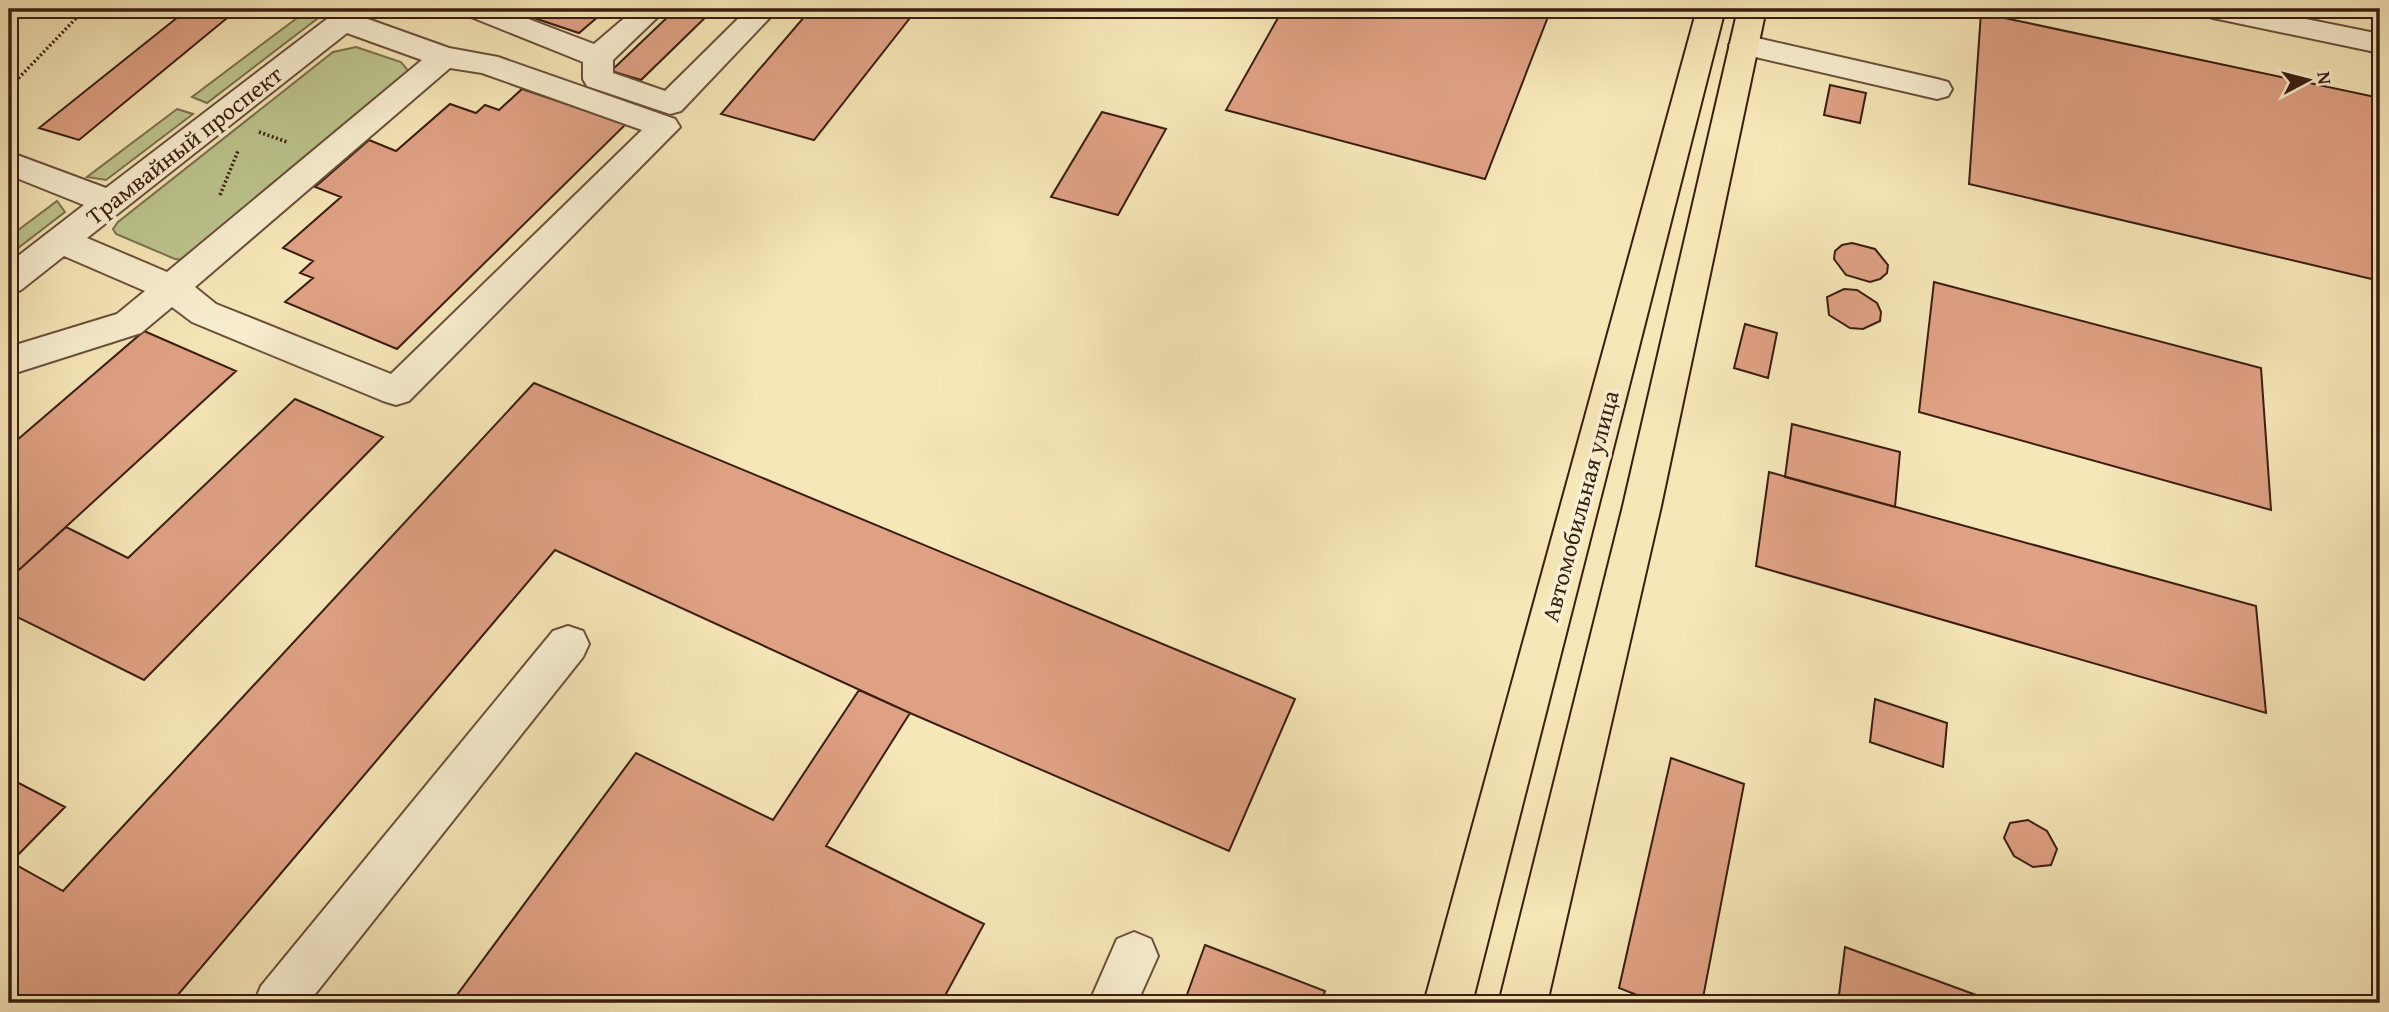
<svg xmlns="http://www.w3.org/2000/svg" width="2389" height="1012" font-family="'Gentium Book Plus',serif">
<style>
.green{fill:#bdc58e;stroke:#7c7150;stroke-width:2}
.building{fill:#dfa184;stroke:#3b1d11;stroke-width:2}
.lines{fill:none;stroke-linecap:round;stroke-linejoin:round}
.minor-casing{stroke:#6a503b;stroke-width:4}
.major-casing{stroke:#3b1d11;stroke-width:4}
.path{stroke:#3b1d11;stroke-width:3.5;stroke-dasharray:2 2.5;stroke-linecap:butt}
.minor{fill:#f9efd1;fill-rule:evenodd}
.major{fill:#f6e7b8;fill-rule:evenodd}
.labels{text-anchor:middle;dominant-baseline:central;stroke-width:7;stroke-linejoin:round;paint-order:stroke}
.street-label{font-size:24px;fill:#3b1d11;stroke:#f9efd1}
</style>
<rect width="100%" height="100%" fill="#f6e7b8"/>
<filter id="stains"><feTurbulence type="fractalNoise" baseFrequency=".00286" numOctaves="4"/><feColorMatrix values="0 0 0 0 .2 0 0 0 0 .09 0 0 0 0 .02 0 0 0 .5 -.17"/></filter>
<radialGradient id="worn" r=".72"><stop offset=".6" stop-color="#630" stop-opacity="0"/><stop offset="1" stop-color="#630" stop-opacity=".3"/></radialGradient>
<path class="green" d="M309,9h21l-123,94 -15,-6z
M356,47l45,15 10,12 -227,186 -9,-1 -59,-25 -3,-5 5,-7 215,-170z
M177,109l16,5 -87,66 -19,-3z
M57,201l8,11 -56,43v-18z"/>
<path class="building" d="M188,9h50l-159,131 -40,-12z
M507,9h100l-28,24z
M676,9h38l-73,71 -30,-9z
M811,9h106l-103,131 -93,-26z
M1283,9h268l-66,170 -259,-69z
M1844,9h42l-1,8z
M1981,13l399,85v183l-411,-97z
M1830,85l36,8 -6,30 -36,-8z
M522,89l104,35 -229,225 -112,-47 28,-24 -13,-5 13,-12 -30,-13 58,-51 -26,-10 54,-47 27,11 54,-47 26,9 9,-8 14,5z
M1102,112l64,17 -48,86 -67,-18z
M1852,243l23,6 13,16 -1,8 -7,6 -10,3 -24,-7 -12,-16 1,-8 7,-6z
M1934,282l327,86 10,142 -352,-98z
M1844,289l13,1 20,13 4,9 -1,9 -17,8 -13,-1 -21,-13 -2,-18z
M1745,324l32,9 -9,45 -34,-10z
M144,331l92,40 -227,208v-132z
M534,383l761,316 -66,152 -319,-138 -355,-163 -384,453h-162v-225l56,29 -54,55 52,29z
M295,399l88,38 -239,243 -135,-67v-34l57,-52 62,31z
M1792,424l108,28 -5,55 -110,-30z
M1769,472l487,134 10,107 -510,-147z
M2373,632l7,2v53z
M859,690l51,23 -84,133 158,78 -43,79h-490l185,-250 137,67z
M1875,699l72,24 -4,44 -73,-25z
M1671,758l73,26 -42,219h-45l-38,-15z
M2028,820l19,11 10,18 -6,16 -18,2 -19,-11 -10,-18 6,-15z
M1205,945l120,46 -4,12h-137z
M1845,947l153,56h-160z"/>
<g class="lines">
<defs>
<path id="minor" d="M340,9h32l-7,9 84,30 49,9 177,62 5,8 -271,274 -13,4 -13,-4 -191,-79 -20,-15 -31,26 -132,42v-28l108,-33 28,-23 -81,-35 -43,34 -12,4v-31l75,-58 -75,-30v-23l97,36zM347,33l75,27 -255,212 -80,-34zM450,68l32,5 160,57 -251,244 -175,-70 -21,-17z
M462,9h40l92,35 41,-35h31l-53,51v13l52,18 83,-82h30l-97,102 -11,3 -83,-28 -4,-7v-17l-117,-47z
M2199,9h57l124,25v19l-167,-35 -10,-3z
M1744,35l193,44 11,3 4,7 -4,7 -11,3 -203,-47 -5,-7 5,-7z
M568,626l15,5 6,13 -6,13 -275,346h-54l7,-17 292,-355z
M1134,932l17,7 7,17 -21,47h-48l28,-64z"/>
<path id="major" d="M1697,9h28l-253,994h-48z
M1738,9h28l-105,497 -114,497h-48l124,-497z"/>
</defs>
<use href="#minor" class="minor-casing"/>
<use href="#major" class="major-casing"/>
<path class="path" d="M9,88l76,-79
M259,132l28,10
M220,195l18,-44"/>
<use href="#minor" class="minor"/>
<use href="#major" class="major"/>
</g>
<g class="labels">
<g class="street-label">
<text transform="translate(184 145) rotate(-38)">Трамвайный проспект</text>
<text transform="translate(1580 506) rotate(-75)">Автомобильная улица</text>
</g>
</g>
<rect width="2389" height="1012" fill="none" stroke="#f6e7b8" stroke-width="35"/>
<rect x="10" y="10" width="2368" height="991" fill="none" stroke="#3b1d11" stroke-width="3.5"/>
<rect x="18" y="18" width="2354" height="977" fill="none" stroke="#3b1d11" stroke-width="2"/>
<g transform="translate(2308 80) rotate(83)" stroke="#f9efd1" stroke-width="5" paint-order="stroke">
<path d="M0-5L12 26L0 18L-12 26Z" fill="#3b1d11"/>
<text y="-10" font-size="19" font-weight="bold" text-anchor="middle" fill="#3b1d11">N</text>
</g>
<rect width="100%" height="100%" filter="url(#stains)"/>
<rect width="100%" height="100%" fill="url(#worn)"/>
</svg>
